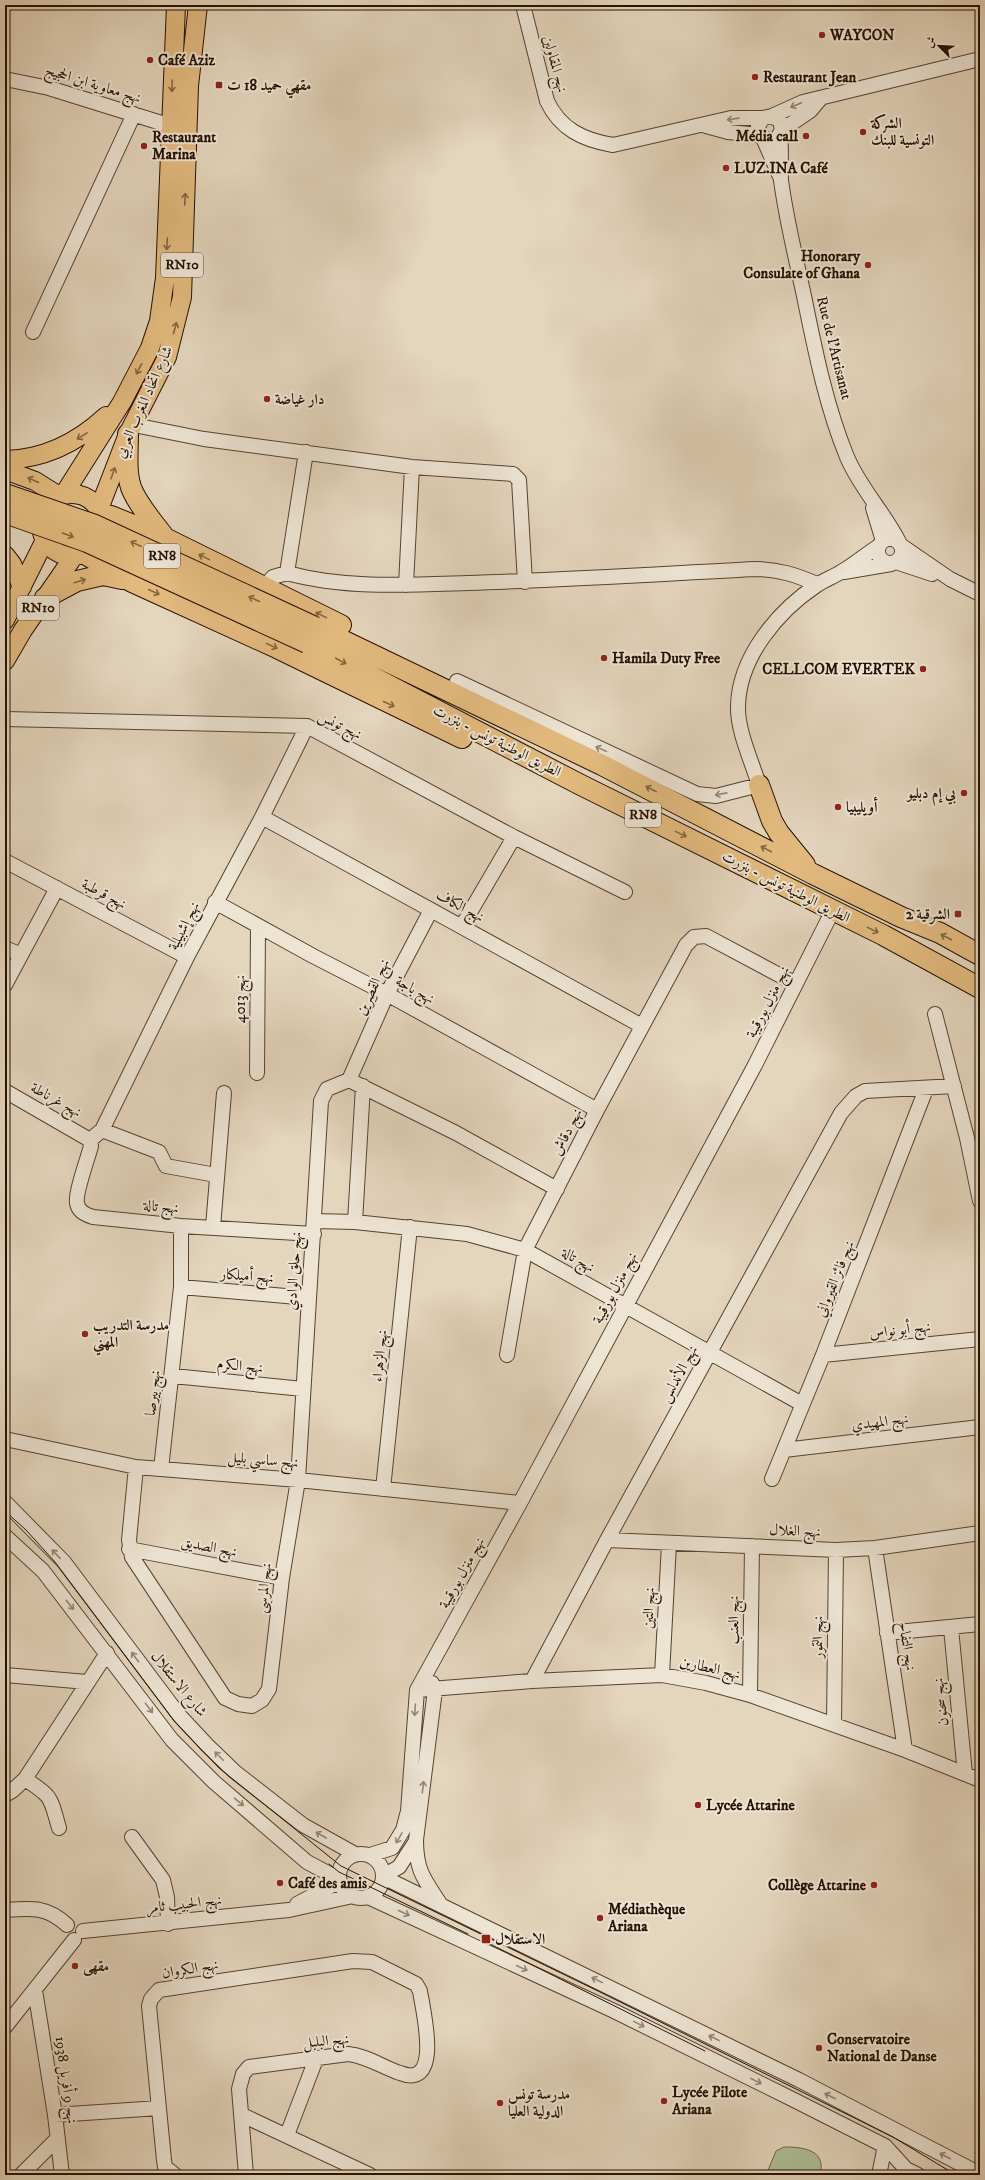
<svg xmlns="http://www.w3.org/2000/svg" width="985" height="2180" font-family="'IM FELL DW Pica',Amiri,serif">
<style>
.pitch{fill:#aebe96;stroke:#6a684b}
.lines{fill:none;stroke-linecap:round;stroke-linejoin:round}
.minor-casing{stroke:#55432f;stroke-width:16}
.major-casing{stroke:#251200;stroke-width:20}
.highway-casing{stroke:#251200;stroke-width:22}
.minor{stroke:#ede4d4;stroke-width:14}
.major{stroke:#e2ba7e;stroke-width:18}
.highway{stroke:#e2ba7e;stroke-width:20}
.tram{stroke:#251200;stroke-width:1}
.highway-bridge-casing{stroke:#251200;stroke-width:22;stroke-linecap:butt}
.highway-bridge{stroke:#e2ba7e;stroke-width:20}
.oneway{stroke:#84663f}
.oneway2{stroke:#938675}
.poi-dot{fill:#8f2418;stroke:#ede4d4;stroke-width:1.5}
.labels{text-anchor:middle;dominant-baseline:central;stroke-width:4;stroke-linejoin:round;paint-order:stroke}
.shield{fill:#ede4d4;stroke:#615140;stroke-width:1}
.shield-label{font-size:14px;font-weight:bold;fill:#251200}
.poi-label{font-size:15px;font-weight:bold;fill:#251200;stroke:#ede4d4;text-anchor:start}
.street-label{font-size:15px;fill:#251200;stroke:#ede4d4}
</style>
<rect width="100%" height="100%" fill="#e4d5bd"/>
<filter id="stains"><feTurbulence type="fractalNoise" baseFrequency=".005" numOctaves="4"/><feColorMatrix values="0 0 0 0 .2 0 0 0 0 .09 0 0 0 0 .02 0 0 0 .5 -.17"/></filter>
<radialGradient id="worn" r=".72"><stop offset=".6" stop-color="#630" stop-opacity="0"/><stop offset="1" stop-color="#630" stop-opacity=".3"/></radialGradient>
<path class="pitch" d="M784,2147c18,0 43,2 36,28h-54l10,-24z"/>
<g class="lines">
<defs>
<path id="minor" d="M523,5l24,96c13,28 36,39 66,44l118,-27h32
M5,79l44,9 122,38
M772,116l8,5 2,9 -5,9 -10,1 -6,-3 -3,-11 5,-8 9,-2 31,-14 177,-43
M706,126l22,6 32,3
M782,130l28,-19 11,-13
M780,135c2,16 0,31 1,45 5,39 15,78 23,116 11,54 22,110 43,161 13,31 37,55 52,85
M763,138l18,41
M33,332l101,-218
M134,425l70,14 208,28 101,7 6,6 6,102
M306,452l-19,121c58,16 122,12 181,10 96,-3 191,-9 287,-14 23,0 41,6 62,15
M873,508l10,33
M878 551a12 12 0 1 1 24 0a12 12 0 1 1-24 0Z
M902,546l48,33 30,15
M896,562l36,12
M844,572l47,-8
M406,585l6,-118
M264,587l9,-10 14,-4
M457,681l240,113 19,2 43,-11c-7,-23 -22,-55 -21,-79 1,-49 40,-95 79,-121 7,-5 16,-8 24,-13 13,-7 25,-18 38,-26
M5,719l302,7 207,111 111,55
M262,817l380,209
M5,861l182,96
M215,902l98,54 74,38 210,116
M462,926l52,-89
M5,948l16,7
M5,985l52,-97
M935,1014l32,124 13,63
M257,1073l1,-146
M349,1080l107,53 101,56
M349,1080l38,-86 44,-84
M5,1091l85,49
M102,1130l57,22 7,14 50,9
M90,1140l12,-10 85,-173 75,-140 45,-91
M90,1140l1,6c-3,12 -16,47 -14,57 1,8 9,12 16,14l88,9 133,8
M314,1221l41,1 112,12 58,16 277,154
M355,1222l8,-136
M213,1227l11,-134
M181,1287l128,11
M507,1355l18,-105 72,-140 89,-165 8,-8 12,-1 90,48
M823,1355l157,-16
M173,1376l130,13
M5,1439l131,28 162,13 222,23
M784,1450l196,-23
M136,1467l-7,73 3,17 93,141 13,6 14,2 10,-6 7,-11 13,-111 16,-98 23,-379 6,-12 22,-9
M161,1469l20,-182v-61
M772,1479l51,-124 103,-266
M383,1489l27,-262
M5,1502l59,60 115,153 28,30 28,27 68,53 52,29
M5,1536l38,35 129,169 42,42 93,80 32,17
M607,1540l229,10 39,-2 105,-15
M875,1548l30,202
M129,1549l153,29
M951,1628l14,146
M887,1633l93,-9
M5,1675l82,7
M662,1675l7,-131
M532,1681l75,-141 234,-427 15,-17 9,-5 89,-5
M432,1683l3,7 -19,150c0,29 7,38 23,62
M417,1690l115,-9 130,-6 44,8 44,12 155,55 75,30
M750,1695l2,-149
M834,1724l2,-174
M25,1779c28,18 25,18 34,49
M5,1795l7,-4 13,-12 82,-126
M132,1837l31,43 4,17 1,27
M339 1876a22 22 0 1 1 44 0a22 22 0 1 1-44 0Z
M370,1855l22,-7 11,-18 5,-19 9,-121 103,-187 235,-438 75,-149
M383,1876l16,-9 17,-26
M383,1877l416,203 181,94
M368,1897l246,114 178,88 93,47 21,23 12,6
M297,1904l43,-23
M5,1910c26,-2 42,-4 62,15
M83,1931l206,-21 64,-14
M35,1990l20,125 7,60
M5,2027l69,-87
M55,2115l104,-7
M242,2115l128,60
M287,2135l29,-76
M21,2175l36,-36
M175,2175l-10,-8 -1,-7 -15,-154 2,-7 8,-9 194,-29 19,1 44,22 4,7c3,20 23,99 -20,82 -18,-6 -33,-17 -52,-19l-99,13 -6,7 -4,15 7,86
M879,2175l6,-29"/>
<path id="major" d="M5,460c40,-1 73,-18 101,-44
M5,470l30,11 24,15
M64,494l58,-92 28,-54 9,-27 6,-43 11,-273
M41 525a31 31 0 1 1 62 0a31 31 0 1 1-62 0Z
M99,509l29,-75 39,-77 15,-60 7,-211 9,-81
M5,555l7,9 10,23
M5,620l40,-80
M5,661l18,-31 51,-74"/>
<path id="highway" d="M128,434c0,18 -3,42 5,58 8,17 21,31 32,46
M101,514l10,2 54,22 176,87
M83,553l49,29 145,66 185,90
M45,598l32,-17 26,-6 19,4
M315,627l287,138 211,109 88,43 39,16 40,22
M307,643l274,142 302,150 97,53
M759,785l13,36 7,12 26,32"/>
</defs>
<use href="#minor" class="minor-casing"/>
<use href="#major" class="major-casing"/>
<use href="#highway" class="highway-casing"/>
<use href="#minor" class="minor"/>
<use href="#major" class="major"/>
<use href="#highway" class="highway"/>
<path class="tram" d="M5,1511l21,19 29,32 120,160 44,46 122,98 259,126 293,145 63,38
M329,1864l10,8 129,62
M490,1944l215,107"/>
<defs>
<path id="highway-bridge" d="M5,494l90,31 220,102
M5,513l82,29 220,101"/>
</defs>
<use href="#highway-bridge" class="highway-bridge-casing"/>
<use href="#highway-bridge" class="highway-bridge"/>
</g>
<defs><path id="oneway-shaft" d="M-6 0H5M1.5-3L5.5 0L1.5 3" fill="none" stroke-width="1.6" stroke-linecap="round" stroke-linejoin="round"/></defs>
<g class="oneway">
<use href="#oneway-shaft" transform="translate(172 86) rotate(92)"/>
<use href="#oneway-shaft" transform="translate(185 199) rotate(-87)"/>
<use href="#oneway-shaft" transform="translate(167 244) rotate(93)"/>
<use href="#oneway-shaft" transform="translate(175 328) rotate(-75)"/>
<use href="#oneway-shaft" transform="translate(139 369) rotate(117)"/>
<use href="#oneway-shaft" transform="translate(82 436) rotate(148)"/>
<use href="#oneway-shaft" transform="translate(113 473) rotate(-71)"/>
<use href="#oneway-shaft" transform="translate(33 480) rotate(-155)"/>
<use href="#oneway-shaft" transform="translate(68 535) rotate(20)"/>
<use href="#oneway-shaft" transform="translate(136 544) rotate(-155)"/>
<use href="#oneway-shaft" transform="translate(204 557) rotate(-154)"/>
<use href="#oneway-shaft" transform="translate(80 581) rotate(-17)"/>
<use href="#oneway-shaft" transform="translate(154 592) rotate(25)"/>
<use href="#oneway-shaft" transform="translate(254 599) rotate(-155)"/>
<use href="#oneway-shaft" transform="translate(321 615) rotate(-154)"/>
<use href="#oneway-shaft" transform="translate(272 646) rotate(25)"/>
<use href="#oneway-shaft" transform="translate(341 661) rotate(28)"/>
<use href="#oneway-shaft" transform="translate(389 704) rotate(25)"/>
<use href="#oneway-shaft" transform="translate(651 789) rotate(-153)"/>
<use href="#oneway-shaft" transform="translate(681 834) rotate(26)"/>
<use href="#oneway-shaft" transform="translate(766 849) rotate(-152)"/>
<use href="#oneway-shaft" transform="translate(873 930) rotate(26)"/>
<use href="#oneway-shaft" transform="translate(946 937) rotate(-152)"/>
</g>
<g class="oneway2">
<use href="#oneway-shaft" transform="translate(796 105) rotate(157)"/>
<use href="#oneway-shaft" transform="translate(733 119) rotate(172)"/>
<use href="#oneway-shaft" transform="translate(601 749) rotate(-155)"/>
<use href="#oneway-shaft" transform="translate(721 794) rotate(169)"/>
<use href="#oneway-shaft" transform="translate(56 1554) rotate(-133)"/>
<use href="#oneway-shaft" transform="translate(70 1605) rotate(51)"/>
<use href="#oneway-shaft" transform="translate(135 1657) rotate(-127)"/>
<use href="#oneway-shaft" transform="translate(149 1708) rotate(53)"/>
<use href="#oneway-shaft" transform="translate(415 1710) rotate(94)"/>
<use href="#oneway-shaft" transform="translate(219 1756) rotate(-135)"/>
<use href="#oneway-shaft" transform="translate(423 1787) rotate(-83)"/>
<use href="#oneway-shaft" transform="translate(239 1802) rotate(40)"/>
<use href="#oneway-shaft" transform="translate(321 1835) rotate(-150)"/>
<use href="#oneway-shaft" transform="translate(399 1838) rotate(120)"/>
<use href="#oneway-shaft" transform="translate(404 1913) rotate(25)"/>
<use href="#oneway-shaft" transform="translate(522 1968) rotate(25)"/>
<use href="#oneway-shaft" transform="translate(597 1980) rotate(-154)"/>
<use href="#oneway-shaft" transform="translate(639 2024) rotate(26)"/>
<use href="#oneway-shaft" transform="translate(714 2038) rotate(-154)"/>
<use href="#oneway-shaft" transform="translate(756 2081) rotate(26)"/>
<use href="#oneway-shaft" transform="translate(830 2096) rotate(-153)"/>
<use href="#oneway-shaft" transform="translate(945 2156) rotate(-153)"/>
</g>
<g class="poi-dot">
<circle cx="822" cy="35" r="4"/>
<circle cx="150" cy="60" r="4"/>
<circle cx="755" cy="77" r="4"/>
<rect x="215" y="81" width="8" height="8" rx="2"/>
<circle cx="863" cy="132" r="4"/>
<circle cx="806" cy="136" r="4"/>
<circle cx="144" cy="146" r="4"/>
<circle cx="726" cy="168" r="4"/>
<circle cx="868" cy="265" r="4"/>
<circle cx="267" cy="399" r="4"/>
<circle cx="604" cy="658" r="4"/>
<circle cx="923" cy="669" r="4"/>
<circle cx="964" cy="793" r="4"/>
<circle cx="838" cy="807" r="4"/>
<rect x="954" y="910" width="8" height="8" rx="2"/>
<circle cx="85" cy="1334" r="4"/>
<circle cx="698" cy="1805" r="4"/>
<circle cx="280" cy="1883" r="4"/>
<circle cx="874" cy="1885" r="4"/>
<circle cx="600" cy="1918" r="4"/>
<rect x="481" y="1934" width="10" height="10" rx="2"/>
<circle cx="75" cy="1966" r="4"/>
<circle cx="819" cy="2048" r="4"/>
<circle cx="664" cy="2101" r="4"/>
<circle cx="500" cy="2103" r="4"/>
</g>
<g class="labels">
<g class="shield">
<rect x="161" y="253" width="42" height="24" rx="3"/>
<rect x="144" y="544" width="36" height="24" rx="3"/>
<rect x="17" y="596" width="42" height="24" rx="3"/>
<rect x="625" y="803" width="36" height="24" rx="3"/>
</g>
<g class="shield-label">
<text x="182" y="265">RN10</text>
<text x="162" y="556">RN8</text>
<text x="38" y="608">RN10</text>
<text x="643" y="815">RN8</text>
</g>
<g class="poi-label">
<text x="830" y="35">WAYCON</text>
<text x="158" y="60">Café Aziz</text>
<text x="763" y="77">Restaurant Jean</text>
<text x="227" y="85">مقهي حميد 18 ت</text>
<text x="871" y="123">الشركة<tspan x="871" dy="17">التونسية للبنك</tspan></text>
<text x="798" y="136" text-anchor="end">Média call</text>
<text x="152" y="137">Restaurant<tspan x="152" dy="17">Marina</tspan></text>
<text x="734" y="168">LUZ.INA Café</text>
<text x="860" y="256" text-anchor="end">Honorary<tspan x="860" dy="17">Consulate of Ghana</tspan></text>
<text x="275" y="399">دار غياضة</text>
<text x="612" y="658">Hamila Duty Free</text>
<text x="915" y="669" text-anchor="end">CELLCOM EVERTEK</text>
<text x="956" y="793" text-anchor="end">بي إم دبليو</text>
<text x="846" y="807">أويليبيا</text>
<text x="950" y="914" text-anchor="end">الشرقية 2</text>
<text x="93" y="1325">مدرسة التدريب<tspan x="93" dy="17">المهني</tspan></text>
<text x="706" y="1805">Lycée Attarine</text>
<text x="288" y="1883">Café des amis</text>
<text x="866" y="1885" text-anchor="end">Collège Attarine</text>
<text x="608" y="1909">Médiathèque<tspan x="608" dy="17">Ariana</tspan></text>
<text x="495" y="1939">الاستقلال</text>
<text x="83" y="1966">مقهى</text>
<text x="827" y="2039">Conservatoire<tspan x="827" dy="17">National de Danse</tspan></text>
<text x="672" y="2092">Lycée Pilote<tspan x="672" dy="17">Ariana</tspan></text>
<text x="508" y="2094">مدرسة تونس<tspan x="508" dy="17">الدولية العليا</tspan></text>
</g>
<g class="street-label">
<text transform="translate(555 64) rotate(75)">نهج المقاولين</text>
<text transform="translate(93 84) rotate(17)">نهج معاوية ابن الحجيج</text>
<text transform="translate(834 348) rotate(76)">Rue de l'Artisanat</text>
<text transform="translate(144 402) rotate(-66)">شارع اتحاد المغرب العربي</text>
<text transform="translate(340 725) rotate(27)">نهج تونس</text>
<text transform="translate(497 741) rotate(27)">الطريق الوطنية تونس - بنزرت</text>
<text transform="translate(786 887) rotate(27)">الطريق الوطنية تونس - بنزرت</text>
<text transform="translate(104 894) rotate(28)">نهج قرطبة</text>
<text transform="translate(460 906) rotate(28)">نهج الكاف</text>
<text transform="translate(184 926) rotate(-63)">نهج إشبيلية</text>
<text transform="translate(373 987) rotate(-65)">نهج القصرين</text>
<text transform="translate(415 990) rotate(29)">نهج باجة</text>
<text transform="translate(240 999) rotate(-90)">نهج 4013</text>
<text transform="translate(768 1002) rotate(-63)">نهج منزل بورقيبة</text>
<text transform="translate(56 1100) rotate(29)">نهج غرناطة</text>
<text transform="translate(567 1132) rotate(-63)">نهج دقاش</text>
<text transform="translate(161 1207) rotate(5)">نهج تالة</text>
<text transform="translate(578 1260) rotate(29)">نهج تالة</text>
<text transform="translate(294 1271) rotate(-86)">نهج حلق الوادي</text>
<text transform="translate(247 1276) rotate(5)">نهج أميلكار</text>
<text transform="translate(835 1279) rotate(-68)">نهج فائز القيرواني</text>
<text transform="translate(615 1288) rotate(-62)">نهج منزل بورقيبة</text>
<text transform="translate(900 1330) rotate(-6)">نهج أبو نواس</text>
<text transform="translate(380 1356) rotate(-84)">نهج الزهراء</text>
<text transform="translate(240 1366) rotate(6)">نهج الكرم</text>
<text transform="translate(679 1374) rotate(-61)">نهج الأندلس</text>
<text transform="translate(153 1393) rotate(-83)">نهج بيرصا</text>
<text transform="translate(880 1422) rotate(-7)">نهج المهيدي</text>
<text transform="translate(263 1460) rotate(5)">نهج ساسي بليل</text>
<text transform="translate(795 1531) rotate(3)">نهج الغلال</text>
<text transform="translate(209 1547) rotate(11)">نهج الصديق</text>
<text transform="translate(462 1573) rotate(-61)">نهج منزل بورقيبة</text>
<text transform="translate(264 1588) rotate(-83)">نهج المرسى</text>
<text transform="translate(649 1608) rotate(-87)">نهج التين</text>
<text transform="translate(734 1620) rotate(-89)">نهج العنب</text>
<text transform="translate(818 1637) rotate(-89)">نهج التمور</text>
<text transform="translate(907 1646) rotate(81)">نهج التفاح</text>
<text transform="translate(710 1668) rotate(13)">نهج العطارين</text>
<text transform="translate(179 1684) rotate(51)">شارع الاستقلال</text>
<text transform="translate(941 1702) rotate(-96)">نهج سحنون</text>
<text transform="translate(184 1904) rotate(-6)">نهج الحبيب ثامر</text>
<text transform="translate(190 1969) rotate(-9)">نهج الكروان</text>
<text transform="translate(326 2041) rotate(-5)">نهج البلبل</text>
<text transform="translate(66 2080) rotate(82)">نهج 9 أفريل 1938</text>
</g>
</g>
<rect width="985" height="2180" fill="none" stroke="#e4d5bd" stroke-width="20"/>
<rect x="6" y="6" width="973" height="2168" fill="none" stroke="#251200" stroke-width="2"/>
<rect x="10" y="10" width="965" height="2160" fill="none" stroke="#251200"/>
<g transform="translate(939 46) rotate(294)" stroke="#ede4d4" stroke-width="3" paint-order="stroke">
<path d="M0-3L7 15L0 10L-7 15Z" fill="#251200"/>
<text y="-6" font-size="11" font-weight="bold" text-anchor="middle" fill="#251200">ش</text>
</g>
<rect width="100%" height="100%" filter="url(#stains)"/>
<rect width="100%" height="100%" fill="url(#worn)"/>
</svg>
